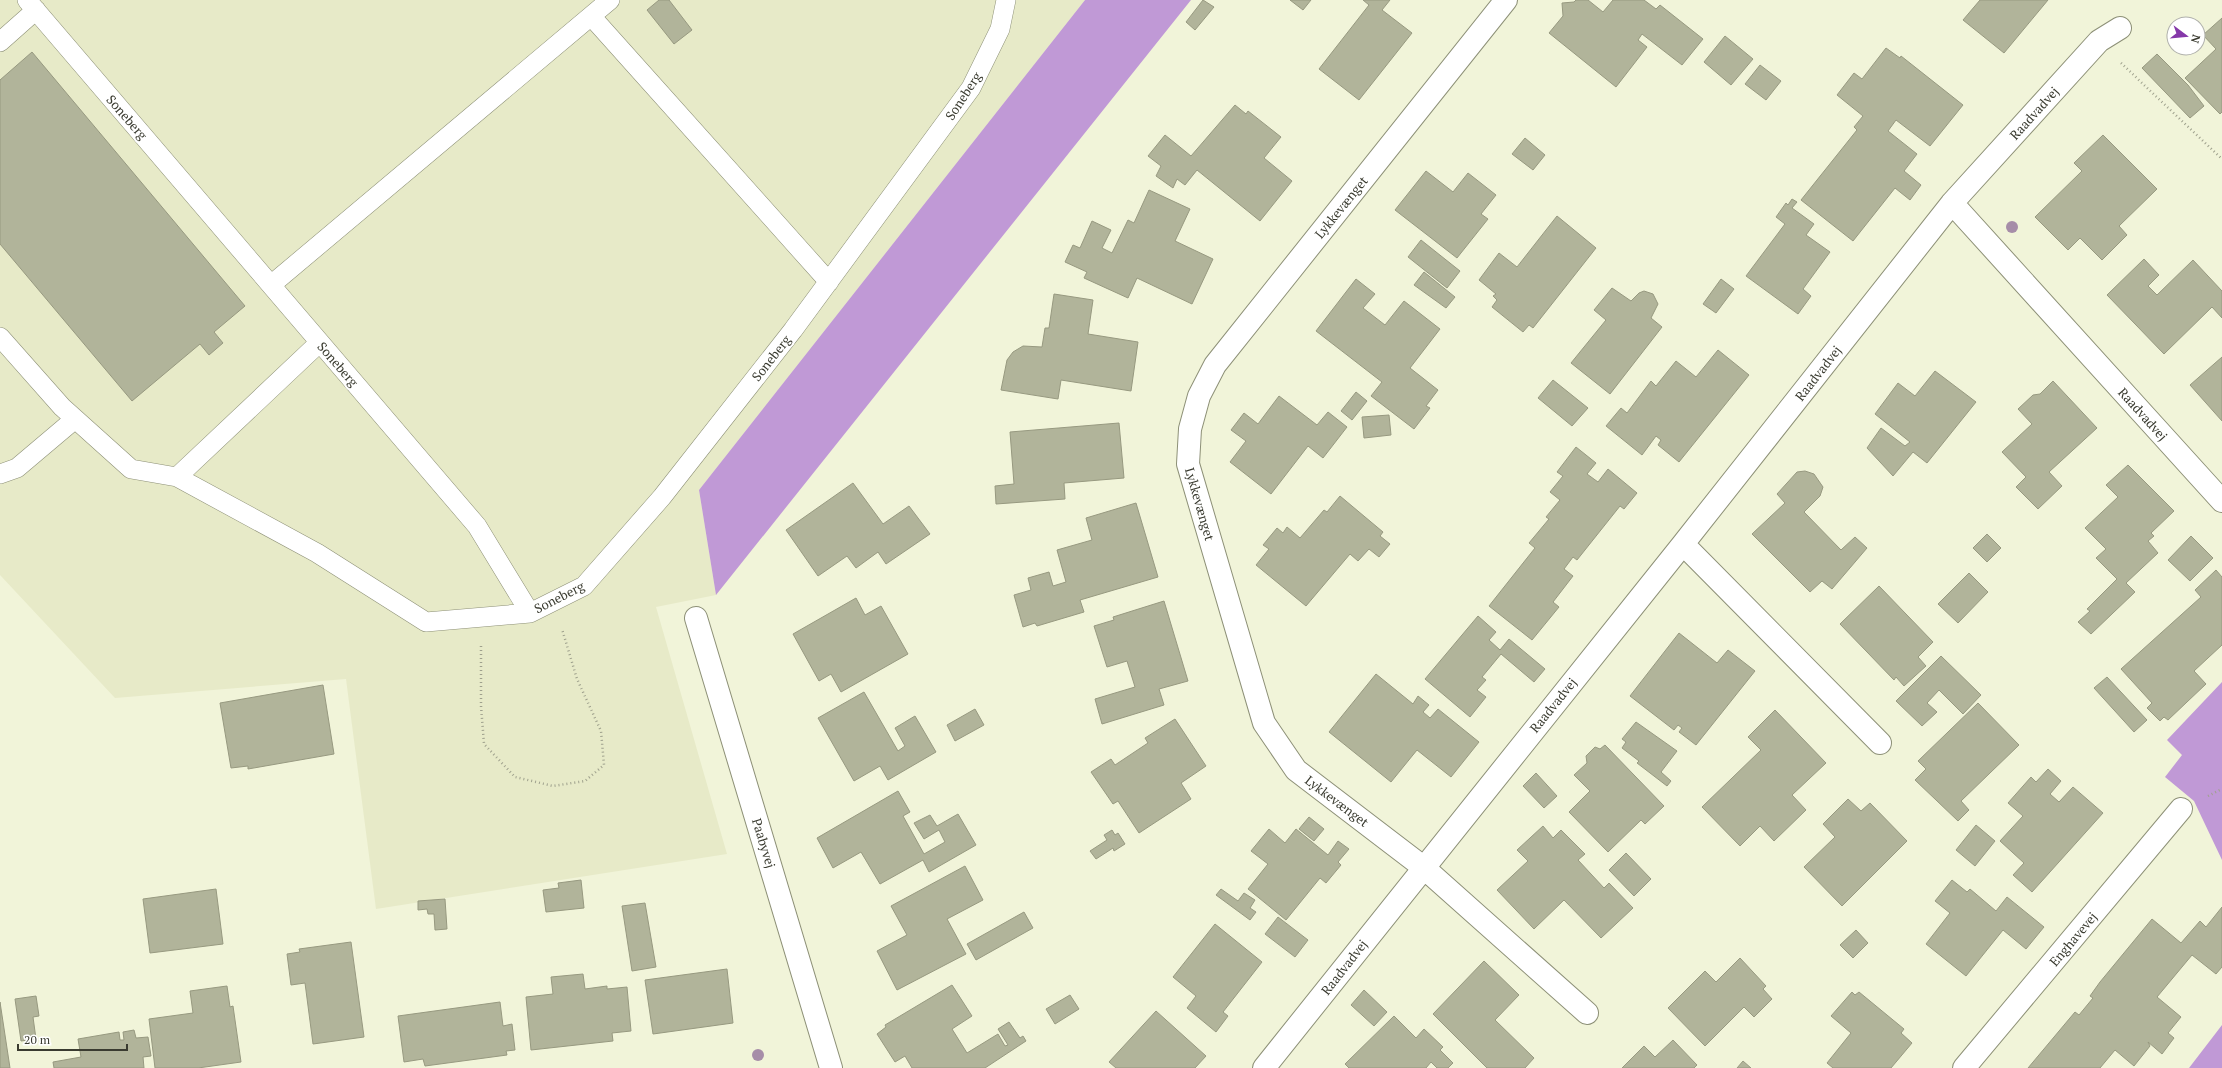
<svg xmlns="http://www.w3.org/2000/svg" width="2222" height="1068" font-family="'PT Serif',serif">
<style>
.built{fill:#e7eac8}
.forest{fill:#c099d6}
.building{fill:#b1b49a;stroke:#979980}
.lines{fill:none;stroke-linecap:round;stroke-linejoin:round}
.lane-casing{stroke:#8d9077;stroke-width:20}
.street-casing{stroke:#8d9077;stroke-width:24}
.path{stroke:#9fa18d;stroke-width:2.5;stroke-dasharray:1 3;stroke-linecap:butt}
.lane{stroke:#fff;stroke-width:19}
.street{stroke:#fff;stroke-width:22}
.tree{fill:#a68da8}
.labels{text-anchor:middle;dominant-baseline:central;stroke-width:4;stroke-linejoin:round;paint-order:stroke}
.street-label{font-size:13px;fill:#3a3b30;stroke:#fff}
</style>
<rect width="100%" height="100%" fill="#f1f4d9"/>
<path class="built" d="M0,0h1085l-386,490 17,105 -60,12 71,247 -351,55 -30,-230 -231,19 -115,-123z"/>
<path class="forest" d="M1085,0h106l-475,595 -17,-105z
M2222,682v178l-28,-59 -29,-24 17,-22 -15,-15z
M2222,1025v43h-33z"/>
<path class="building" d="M659,0h10l23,30 -18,14 -27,-34z
M1203,0l11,7 -19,23 -9,-8z
M1290,0h21l-8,10z
M1363,0h27l-8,10 30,23 -53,67 -40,-31 50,-64z
M1576,0h12l15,12 10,-12h31l12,9 4,-4 43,34 -21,26 -40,-31 -4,6 9,7 -31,40 -67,-54 14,-17 -1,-13 12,-1z
M1980,0h68l-44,53 -41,-33z
M2222,18v94l-2,2 -35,-36 31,-29 -13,-14z
M1725,36l28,23 -22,26 -27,-23z
M1886,48l14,10 1,-2 62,49 -33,41 -34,-26 -8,11 29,23 -13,17 17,14 -11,15 -15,-12 -42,53 -52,-41 56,-70 -3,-3 9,-11 -26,-21 17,-22 8,6z
M32,52l213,254 -31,26 9,11 -14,12 -9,-11 -68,57 -132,-157v-164z
M2157,54l31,31 16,21 -14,12 -48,-50z
M1760,65l21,16 -15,19 -21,-16z
M1235,105l11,9 2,-3 33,26 -17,21 28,23 -32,40 -63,-51 -12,15 -8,-6 -4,9 -17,-12 5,-10 -13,-10 17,-21 26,21z
M2103,135l54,54 -38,37 8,9 -25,25 -22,-22 -12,12 -33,-33 47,-46 -8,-8z
M1525,138l20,17 -12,15 -21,-16z
M1426,171l27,21 15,-19 28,22 -15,19 7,5 -31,39 -62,-48z
M1149,190l41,19 -15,32 38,18 -21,45 -55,-26 -9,20 -44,-20 3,-6 -22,-10 8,-17 7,3 12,-27 19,9 -9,18 10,5 16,-33 6,3z
M1792,199l5,3 -5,6 22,16 -8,11 24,17 -27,37 8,7 -13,18 -52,-38 39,-52 -9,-7 10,-14 2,2z
M1557,216l39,32 -63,80 -4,-3 -6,7 -31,-25 5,-7 -4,-4 3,-2 -17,-14 20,-27 18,14z
M1421,240l39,31 -13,17 -39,-31z
M2144,259l15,16 -11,11 9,9 36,-35 29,31v27l-10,-11 -48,47 -57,-59z
M1424,272l31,25 -9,11 -32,-23z
M1356,279l19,15 -12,14 22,17 19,-24 36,28 -30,39 28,22 -12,16 4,2 -16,21 -43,-33 11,-14 -66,-51z
M1721,279l13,10 -18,24 -13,-9z
M1612,288l19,13 8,-8 5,-2 9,3 5,10 -7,14 11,9 -52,67 -39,-31 35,-43 -12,-10z
M1054,294l39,6 -5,34 50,8 -7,49 -70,-11 -3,19 -57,-9 6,-30 6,-8 10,-6 19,1 3,-19h4z
M1718,350l31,25 -70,87 -21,-17 3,-5 -5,-4 -14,19 -36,-29 15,-18 6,5 24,-32 5,5 20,-25 20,16z
M2222,357v64l-32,-36z
M1935,371l41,31 -49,61 -14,-11 -20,24 -26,-28 14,-20 24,18 5,-4 -35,-28 23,-31 17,13z
M1553,380l35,28 -16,18 -34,-28z
M2053,381l44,47 -48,44 13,14 -24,23 -22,-22 10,-10 -24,-25 30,-28 -14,-15 15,-14 7,-1z
M1356,392l11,9 -15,19 -11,-9z
M1279,396l38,29 11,-13 19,15 -24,31 -15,-12 -37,48 -41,-32 16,-21 -15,-11 13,-17 14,11z
M1389,415l2,20 -27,3 -2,-21z
M1119,423l5,55 -60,5 1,16 -69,5 -1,-18 19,-2 -4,-52z
M1576,447l20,16 -9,11 11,8 10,-13 29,24 -13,16 -4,-3 -43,54 -4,-3 -9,12 9,7 -20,26 6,5 -27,33 -43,-34 46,-58 -6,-5 20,-24 -3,-2 14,-17 -10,-8 13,-16 -6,-4z
M2128,465l46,46 -23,22 3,3 -6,5 10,12 -32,30 9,9 -44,42 -13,-12 12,-11 -3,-2 30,-30 -21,-21 10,-9 -21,-21 33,-31 -12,-12z
M1805,471l9,3 9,13 -3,9 -16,16 37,38 14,-13 12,11 -35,41 -10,-8 -12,11 -58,-58 33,-31 -8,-9 20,-22z
M853,483l30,41 26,-18 21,28 -44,30 -8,-12 -22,16 -9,-12 -29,20 -32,-46z
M1340,496l43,36 -3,4 10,8 -11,13 -10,-8 -11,12 -8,-7 -44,52 -50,-41 13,-16 -6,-4 14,-17 6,5 4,-6 13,11 24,-28 3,2z
M1136,503l22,74 -78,23 4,12 -47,14 -2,-3 -12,4 -9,-32 17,-5 -3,-12 21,-6 4,14 13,-4 -9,-32 35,-10 -6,-22z
M1987,534l14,14 -14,14 -14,-14z
M2191,536l22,22 -23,23 -22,-21z
M2216,570l6,7v68l-28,26 12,13 -38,36 -4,-3 -4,4 -13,-13 5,-5 -31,-34 80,-72 -6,-7z
M1969,573l19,19 -30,31 -20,-19z
M1879,586l54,56 -15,15 8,9 -22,20 -8,-9 -2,3 -54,-56z
M856,598l9,17 16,-9 27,48 -67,38 -10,-18 -12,7 -26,-47z
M1164,601l24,80 -29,8 5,16 -62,19 -7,-25 40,-12 -8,-26 -20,6 -13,-41 20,-6 -1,-3z
M1478,616l18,16 -7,8 11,10 9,-11 36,30 -11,13 -33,-28 -19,23 4,3 -9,10 9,7 -16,20 -45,-38z
M1679,633l38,30 11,-13 27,21 -59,74 -17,-13 3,-4 -4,-3 -4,5 -44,-34z
M1941,656l40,39 -18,19 -24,-24 -12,13 10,9 -15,14 -26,-25z
M1376,674l37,30 5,-8 11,9 -6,7 7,6 8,-9 41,33 -28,35 -34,-27 -26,32 -62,-50z
M2107,677l40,43 -13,12 -40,-44z
M323,685l11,69 -86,15v-3l-17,2 -11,-65z
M864,692l34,59 7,-5 -10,-18 20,-12 21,36 -48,28 -8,-14 -26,15 -36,-63z
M1978,703l41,42 -58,56 8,9 -11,11 -43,-41 11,-11 -8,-8z
M975,709l9,16 -29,16 -8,-16z
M1775,710l51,53 -34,32 14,15 -32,31 -14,-15 -20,20 -38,-39 59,-57 -13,-13z
M1175,719l31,47 -25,17 10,16 -52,34 -21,-32 -5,3 -22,-32 20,-13 4,6 33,-22 -3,-5z
M1636,722l41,29 -16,21 10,9 -4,5 -30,-23 2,-2 -17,-13 4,-6 -4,-3z
M1605,745l59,61 -19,18 -4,-4 -33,32 -39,-40 21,-21 -16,-16 13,-12 -1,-7 9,-9 5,2z
M2048,769l13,12 -11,13 9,8 14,-15 30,26 -71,79 -19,-17 11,-12 -24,-22 23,-25 -15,-13 23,-26 5,5z
M1536,773l21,23 -13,12 -21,-22z
M898,791l12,21 -7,4 21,38 21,-12 -6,-12 -15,9 -10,-16 16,-8 7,11 21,-12 18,31 -47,27 -6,-12 -43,24 -19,-32 -28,16 -16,-30z
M1848,799l13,12 9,-8 37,38 -65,65 -38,-39 31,-30 -12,-13z
M1309,817l15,12 -10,12 -15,-12z
M1976,825l19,16 -20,25 -19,-16z
M1543,826l10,12 8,-8 24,24 -7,6 26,28 5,-5 24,25 -32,30 -37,-38 -30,29 -37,-39 31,-29 -11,-11z
M1269,829l16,14 11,-14 32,26 10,-14 11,8 -11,13 3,3 -15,18 -6,-5 -34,42 -38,-31 20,-25 -17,-13z
M1112,830l3,5 3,-2 7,11 -11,7 -1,-3 -17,11 -6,-8 17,-11 -3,-5z
M1626,853l25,26 -17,17 -25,-26z
M965,866l18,34 -36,19 19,35 -69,36 -20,-39 30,-16 -16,-29z
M581,880l3,28 -38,4 -3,-22 16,-2 -1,-5z
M1952,880l15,12 3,-3 26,22 11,-14 37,30 -18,22 -23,-19 -37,46 -40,-32 24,-31 -15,-12z
M216,889l7,55 -73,9 -7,-54z
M1221,889l17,12 6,-8 11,7 -5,8 6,4 -6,8 -34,-25z
M445,899l2,30 -12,1 -1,-16h-6l-1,-5 -9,1v-9z
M645,903l11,64 -24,4 -10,-65z
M2222,907v60l-6,7 -24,-19 -35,42 24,20 -13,16 6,5 -12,16 -14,-12 2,4 -16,20 -19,-16 -15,18h-72l47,-56 4,3 14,-17 -3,-2 10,-14 52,-63 29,24 19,-22 6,6z
M1024,912l9,16 -57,32 -9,-16z
M1278,917l30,23 -13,17 -30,-23z
M1215,924l47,38 -39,50 5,4 -12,16 -29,-24 9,-12 -23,-19z
M1856,930l12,13 -15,15 -13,-13z
M351,942l13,95 -51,7 -8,-61 -14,2 -4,-31 13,-2 -1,-3z
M1740,958l26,28 -3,3 9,10 -18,18 -10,-10 -39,39 -37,-38 37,-37 11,11z
M1484,961l35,34 -24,25 39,38 -9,10h-38l-54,-54z
M727,969l6,54 -80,11 -8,-54z
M583,974l2,15 22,-3v3l20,-2 4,44 -19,2 1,8 -82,9 -5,-53 27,-3 -2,-17z
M952,985l20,31 -20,13 15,24 31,-19 7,12 3,-1 -10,-16 11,-7 11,16 3,-2 3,5 -41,27h-73l-7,-12 -10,6 -18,-28 9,-7 -1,-2z
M227,986l3,21 3,-1 8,56 -43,6h-43l-6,-49 44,-6 -3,-22z
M1364,990l23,22 -13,14 -23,-21z
M1852,992l3,3 4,-3 45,37 -3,4 11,10 -21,25h-58l-6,-5 24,-30 -20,-17z
M1070,995l9,14 -24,15 -9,-15z
M36,996l3,20 -6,1 3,22 -15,2 -6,-42z
M0,1002l10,66h-10z
M500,1002l3,24 9,-2 3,26 -9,1 1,4 -82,11 -2,-7 -19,3 -6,-46z
M1156,1011l50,45 -11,12h-79l-7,-6z
M1394,1016l22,22 8,-9 19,18 -3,3 13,13 -5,5h-11l-6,-6 -5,6h-77l-4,-4z
M134,1030l2,8 12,-1 3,19 -8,1 1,11h-90l-1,-6 28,-5 -3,-18 41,-7 1,8h4l-1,-8z
M1673,1040l24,25 -3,3h-72l22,-22 11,11z
M1743,1061l8,7h-14z"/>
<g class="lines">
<defs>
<path id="lane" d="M27,0l450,526 53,87 54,-27 78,-89 131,-167 178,-242 29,-59 6,-29
M591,16l238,266
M0,42l36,-32
M271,285l339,-285
M0,337l62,70 69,62 46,8 142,-134
M0,474l17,-6 58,-49
M177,477l140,76 109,69 104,-9"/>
<path id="street" d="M1506,0l-291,365 -16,31 -9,33 -2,35 76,259 32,47 127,97 164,146
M1952,203l270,298
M1683,544l197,199
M696,618l135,450
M1264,1068l419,-524 269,-341 147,-162 21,-13
M1964,1068l217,-259"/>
</defs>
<use href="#lane" class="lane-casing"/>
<use href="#street" class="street-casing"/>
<path class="path" d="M2121,63l101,96
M481,646v60l3,38 31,33 38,9 32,-5 19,-16 -3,-34 -24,-52 -15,-50
M2208,796l14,-7"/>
<use href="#lane" class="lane"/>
<use href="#street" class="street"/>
</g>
<g class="tree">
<circle cx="2012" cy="227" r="6"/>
<circle cx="758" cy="1055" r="6"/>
</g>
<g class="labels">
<g class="street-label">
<text transform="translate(963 96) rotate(-57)">Soneberg</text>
<text transform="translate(2034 113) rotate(-48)">Raadvadvej</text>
<text transform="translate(127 117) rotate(49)">Soneberg</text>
<text transform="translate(1341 207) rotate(-51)">Lykkevænget</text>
<text transform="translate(771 358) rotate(-52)">Soneberg</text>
<text transform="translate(338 364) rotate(49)">Soneberg</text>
<text transform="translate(1818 373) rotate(-52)">Raadvadvej</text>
<text transform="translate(2143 414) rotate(48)">Raadvadvej</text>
<text transform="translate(1200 504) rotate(74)">Lykkevænget</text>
<text transform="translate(559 597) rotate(-27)">Soneberg</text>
<text transform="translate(1553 705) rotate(-51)">Raadvadvej</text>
<text transform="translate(1337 801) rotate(37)">Lykkevænget</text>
<text transform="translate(764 843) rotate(73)">Paabyvej</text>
<text transform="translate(2073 939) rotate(-50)">Enghavevej</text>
<text transform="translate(1344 967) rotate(-52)">Raadvadvej</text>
</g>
</g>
<g transform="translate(2186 36) rotate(106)"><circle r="19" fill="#ffffff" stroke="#b0b1ac"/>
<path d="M0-3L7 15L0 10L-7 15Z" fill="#8538a9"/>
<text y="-6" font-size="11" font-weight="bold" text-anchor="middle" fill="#3a3b30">N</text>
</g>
<path d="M18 1044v6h109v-6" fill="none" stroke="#3a3b30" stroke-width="2"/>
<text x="24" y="1044" font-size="12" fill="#3a3b30" stroke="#ffffff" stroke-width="3" paint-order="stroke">20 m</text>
</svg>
